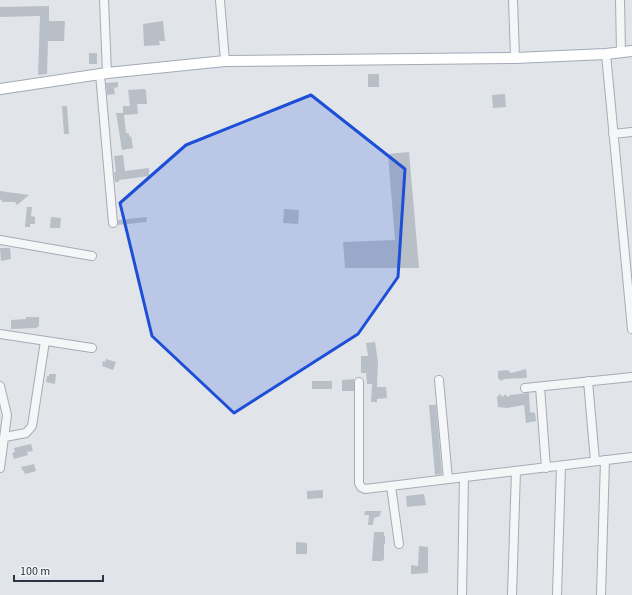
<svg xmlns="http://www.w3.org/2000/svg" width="632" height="595" font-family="'Source Sans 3',sans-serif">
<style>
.building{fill:#b9bfc7}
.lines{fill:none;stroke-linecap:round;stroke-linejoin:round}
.minor-casing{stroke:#a6acb4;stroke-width:10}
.major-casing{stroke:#a1aab6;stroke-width:12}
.minor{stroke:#f4f6f8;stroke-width:8}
.major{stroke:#fff;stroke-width:10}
.marked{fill:#1d4ed8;fill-opacity:0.2;stroke:#1d4ed8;stroke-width:3;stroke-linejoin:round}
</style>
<rect width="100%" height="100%" fill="#e1e5ea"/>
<path class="building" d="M49,6v15h16l-1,20h-16l-1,33 -9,1 2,-59 -40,1v-10z
M163,21l2,20h-6l1,4 -16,1 -1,-22z
M89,53h8v11h-8z
M368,74h11v13h-11z
M118,82v5l-4,1 1,6 -8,1 -1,-12z
M143,89l3,1 1,14h-10l1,10 -14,1 2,18h3v4l2,-1 2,12 -11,2 -6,-37h7v-7h7l-2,-16z
M505,94l1,13 -13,1 -1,-13z
M62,106h5l2,28h-5z
M409,152l10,116h-74l-2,-26 52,-2 -7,-86z
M123,155l2,16 24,-3v8l-30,4v2h-4l-1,-10h2l-2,-16z
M0,191l29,4 -12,10 -2,-3h-12l-3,-3z
M27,207h5l-1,9 4,1v7h-5v3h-5z
M284,209l15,1 -1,14 -15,-1z
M51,217l10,1 -1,10h-10z
M147,217l-1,5 -28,3v-5z
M0,248h10l1,11 -10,2z
M26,317h13v9l-3,2 -25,1v-9l15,-1z
M375,342l3,20 -1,25h9l1,11 -10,1v3h-6l1,-18h-5l-1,-11h-5v-17h7l-2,-13z
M106,359l10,3 -3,8 -11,-4 1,-5 2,1z
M526,369l1,9 -23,1 -3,2 -3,-3v-7l10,-1 3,3z
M49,374h7l-1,10 -9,-2 1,-6h2z
M354,379v12h-12v-11z
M312,381h20v8h-20z
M529,393l1,19 5,1 1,8 -10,2 -2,-18 -17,3 -9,-1 -1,-10 3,-3 3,3 2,-3 3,3 2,-2z
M429,405h7l6,69 -7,1z
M31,444l2,7 -6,1 1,3 -14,4 -2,-6 3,-1 -1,-4z
M34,464l2,7 -11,3 -1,-3h-1l-2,-4z
M323,490v8l-16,1v-8z
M424,494l2,11 -19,2 -1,-11z
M365,511h16l-1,5 -6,2 -1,7h-5l1,-10h-5z
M374,532h10v4h1v8h-1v15l-2,2h-10z
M296,542l11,1v11h-11z
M419,546l9,1v26l-17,1v-9l7,1z"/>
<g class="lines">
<defs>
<path id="minor" d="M104,0l3,73
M220,0l5,61
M513,0l2,58
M620,0l1,52
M606,54l26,275
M100,74l13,149
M613,134l19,-2
M0,240l92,16
M0,334l92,14
M439,380l9,99
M588,381l7,80
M359,382v101l2,4 4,2 267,-32
M0,386l7,29 -7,53
M540,387l6,81
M525,388l107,-11
M5,437l21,-4 6,-7 13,-85
M391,486l8,58
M462,595l2,-118
M512,595l4,-124
M557,595l4,-129
M601,595l4,-135"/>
<path id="major" d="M0,89l107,-16 118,-12 290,-3 91,-4 26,-3"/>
</defs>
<use href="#minor" class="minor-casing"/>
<use href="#major" class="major-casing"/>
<use href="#minor" class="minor"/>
<use href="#major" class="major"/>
</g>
<path class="marked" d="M311,95l94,74 -7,108 -40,57 -124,79 -82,-77 -32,-133 66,-58z"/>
<path d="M14 575v6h89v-6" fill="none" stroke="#2a3442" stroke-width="2"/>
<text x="20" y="575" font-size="12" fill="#2a3442" stroke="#f1f4f7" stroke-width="3" paint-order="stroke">100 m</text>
</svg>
